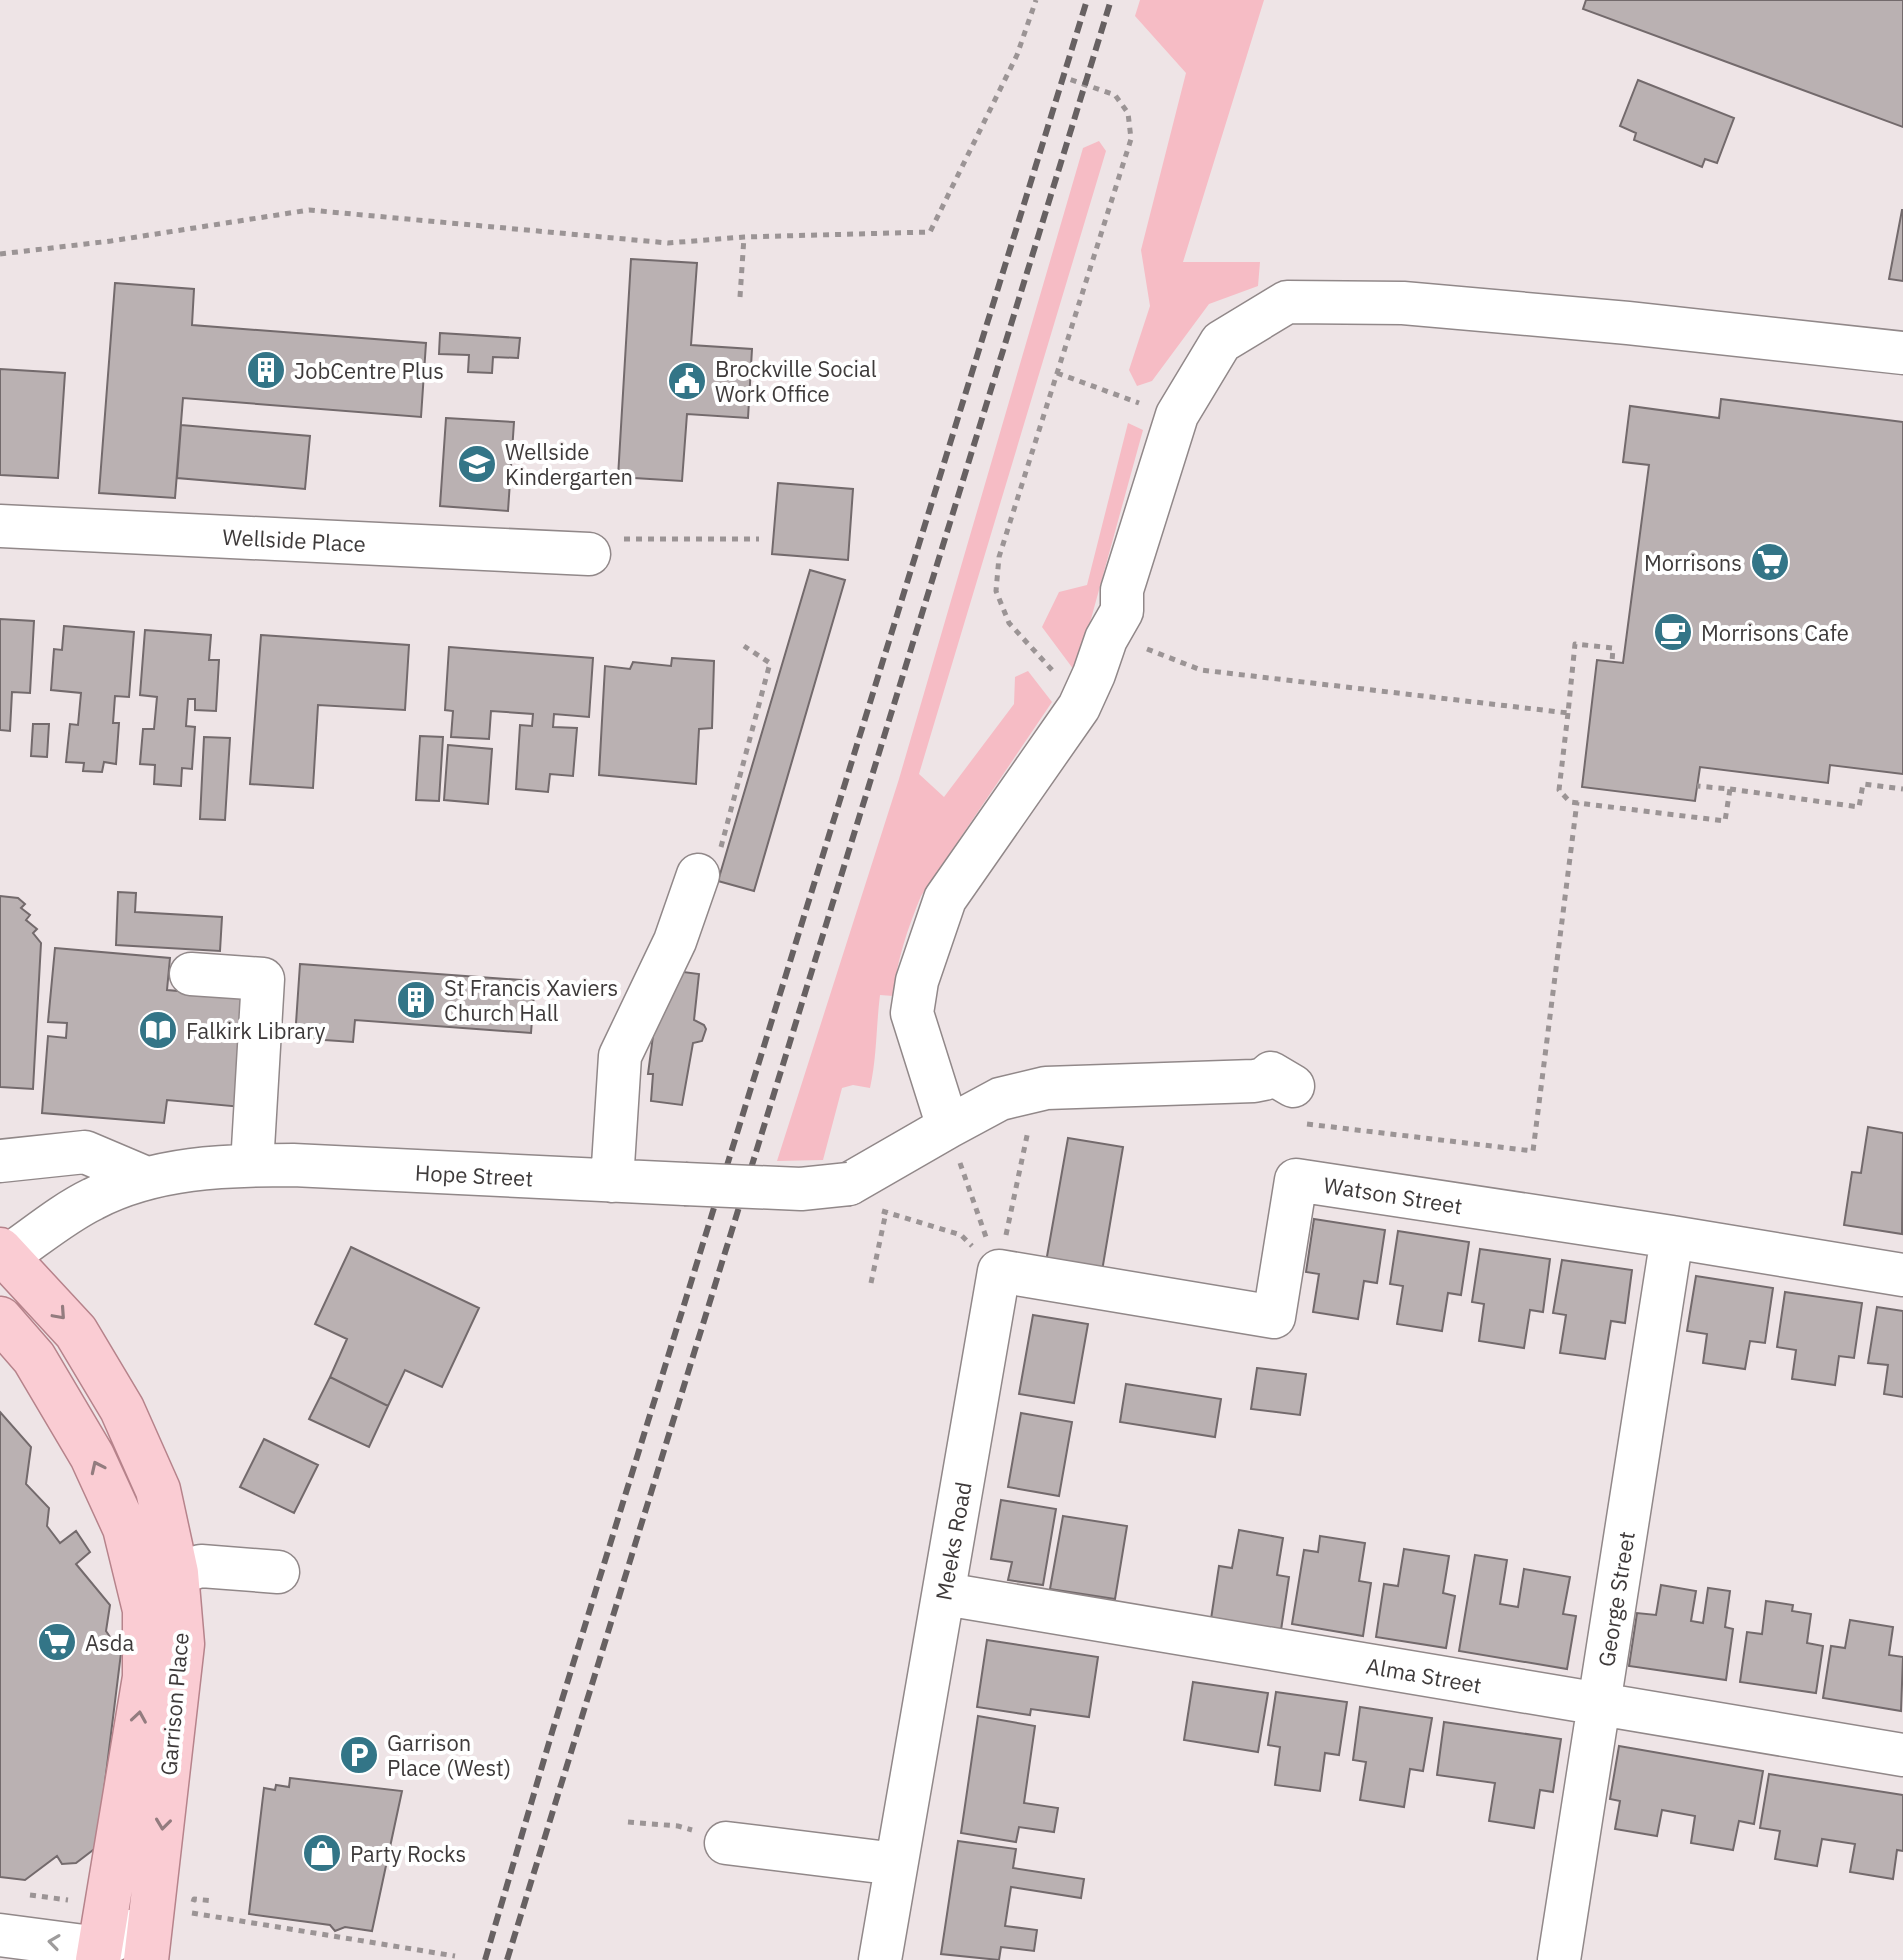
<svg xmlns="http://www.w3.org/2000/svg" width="1903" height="1960" font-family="'IBM Plex Sans',sans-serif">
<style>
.green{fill:#f6bcc5}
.building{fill:#bab1b2;stroke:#736a6c;stroke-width:2}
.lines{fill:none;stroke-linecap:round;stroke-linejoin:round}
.minor-casing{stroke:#918889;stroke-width:45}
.major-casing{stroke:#b6838b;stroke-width:47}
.path{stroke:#9b9495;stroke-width:5;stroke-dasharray:6 6;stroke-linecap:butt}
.minor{stroke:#fff;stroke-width:42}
.major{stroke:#faccd3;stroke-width:44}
.rail{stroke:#676162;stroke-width:6;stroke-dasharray:12 6;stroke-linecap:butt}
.minor-bridge-casing{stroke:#918889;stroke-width:45;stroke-linecap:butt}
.minor-bridge{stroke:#fff;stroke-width:42}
.oneway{stroke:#937c7f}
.oneway2{stroke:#9e9c9c}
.labels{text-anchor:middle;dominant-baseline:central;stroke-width:8;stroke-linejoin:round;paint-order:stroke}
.poi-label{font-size:22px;fill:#3e3a3a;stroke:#fff;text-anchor:start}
.street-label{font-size:22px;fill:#3e3a3a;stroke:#fff}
</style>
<rect width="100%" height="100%" fill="#eee4e6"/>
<path class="green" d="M1140,0h124l-81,262h77l-2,24 -49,18 -57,77 -15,5 -8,-16 21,-64 -9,-56 45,-177 -51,-57z
M1099,141l7,10 -187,623 25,23 70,-93 1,-27 13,-6 24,31 -131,194c-14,34 -24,64 -28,100l-13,-1c-4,32 -3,62 -10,93l-17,-3 -11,3 -19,72 -46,1 122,-382 184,-631z
M1128,423l15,7 -52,189 -17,51 -32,-43 17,-35 28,-7z"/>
<path class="building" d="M1586,0h317v127l-320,-118z
M1638,80l96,38 -17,45 -12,-4 -3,8 -68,-27 2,-7 -16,-7z
M1902,210h1v71l-14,-2z
M631,259l66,4 -6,82 61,4 -4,69 -61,-4 -5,67 -64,-4z
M115,283l79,6 -2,36 234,18 -5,74 -238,-19 -8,100 -76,-5z
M440,333l80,5 -2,20 -25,-1 -1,16 -24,-1 1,-17 -30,-1z
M0,369l65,4 -7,105 -58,-3z
M1721,399l182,23v352l-73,-9 -2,18 -128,-16 -5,34 -113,-14 15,-127 26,3 26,-198 -26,-3 7,-56 89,12z
M446,418l68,4 -6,89 -68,-5z
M181,425l129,11 -5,53 -128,-11z
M778,483l75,6 -5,71 -76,-6z
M810,570l35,10 -91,311 -36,-10z
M0,619l34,2 -4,72 -18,-1 -2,39 -10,-1z
M64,626l70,6 -5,65 -14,-1 -2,27h6l-3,41 -12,-2 -2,10 -19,-1 1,-8 -18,-1 4,-38 8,1 3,-32 -30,-3 3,-41 8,1z
M145,630l66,5 -2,25h10l-3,51 -21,-1v-11h-7l-2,27 9,1 -3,42 -10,-1 -1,18 -27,-2 1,-19 -15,-1 3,-35h11l3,-32 -17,-2z
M261,635l148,10 -4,65 -87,-5 -5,83 -63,-4z
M449,647l144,11 -4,59 -35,-3 -1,13 24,1 -4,48 -23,-2 -2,18 -32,-3 4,-64 12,1 1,-12 -42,-3 -2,28 -38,-2 2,-26 -8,-1z
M672,658l42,3 -2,67 -13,1 -3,55 -97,-9 6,-109 25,3 3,-7 38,4z
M33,724h16l-2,33 -16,-1z
M420,736l23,1 -4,64 -23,-1z
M204,737l26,1 -5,82 -25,-1z
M448,745l44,4 -4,55 -44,-4z
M118,892l18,1 -1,19 87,5 -2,34 -104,-6z
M0,896l18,2 7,6 -4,4 9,7 -4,5 11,9 -4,4 8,10 -8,146 -33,-2z
M55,948l115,10 -3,32 84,7 -9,110 -75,-7 -3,23 -122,-10 6,-77 18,2 1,-15 -19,-1z
M300,964l235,17 -4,52 -176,-13 -2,22 -58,-4z
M668,970l31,4 -5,46 10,5 2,4 -4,12 -9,2 -11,62 -31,-4 2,-27h-5l11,-84z
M1868,1127l35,6 -1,101 -58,-9 8,-53 9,1z
M1068,1138l55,9 -21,124 -56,-9z
M1314,1219l71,11 -8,53 -13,-2 -6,38 -45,-7 6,-38 -13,-2z
M1398,1231l71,11 -8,53 -13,-2 -6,38 -45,-7 6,-38 -13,-2z
M351,1247l128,61 -37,79 -37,-17 -17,36 -58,-29 17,-38 -32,-15z
M1480,1249l70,10 -7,53 -13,-2 -6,38 -45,-7 5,-37 -12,-2z
M1562,1260l70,10 -7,53 -14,-2 -6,38 -45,-6 6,-38 -13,-2z
M1696,1276l77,12 -8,55 -15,-2 -5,28 -42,-6 4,-29 -20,-3z
M1785,1292l77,11 -8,55 -15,-2 -4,29 -43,-6 4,-29 -19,-3z
M1877,1307l26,4v86l-19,-3 4,-29 -20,-2z
M1033,1315l55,9 -14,79 -55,-9z
M1257,1368l49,6 -6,41 -49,-6z
M330,1377l58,29 -19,41 -60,-28z
M1126,1384l95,15 -6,38 -95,-15z
M0,1412l31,35 -5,37 23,24 -2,18 13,17 16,-12 14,21 -14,12 34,41 -4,26 15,22 -24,194 -21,16 -14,1 -5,-8 -32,24 -25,-3z
M1021,1413l51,9 -13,74 -51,-9z
M264,1439l54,26 -24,48 -54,-26z
M1001,1500l55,9 -13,76 -35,-5 4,-18 -21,-3z
M1063,1516l64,10 -12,73 -65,-10z
M1239,1530l44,8 -6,37 12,2 -8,53 -70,-11 8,-53 13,2z
M1320,1536l45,7 -6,38 12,2 -8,53 -71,-12 12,-74 14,2z
M1404,1549l45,7 -6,37 12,3 -9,52 -70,-11 8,-53 14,2z
M1475,1555l32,5 -7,44 18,3 6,-38 46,8 -7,37 13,2 -9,53 -108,-18z
M1661,1585l35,6 -5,30 12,2 5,-35 22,3 -5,36 8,2 -7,51 -97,-14 8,-53 19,2z
M1766,1601l27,4 -1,6 19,3 -4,29 16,3 -7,47 -76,-11 7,-50 15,2z
M1850,1620l43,7 -4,28 14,2 -2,54 -78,-13 8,-52 14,2z
M987,1640l111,17 -9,60 -58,-8 -1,6 -53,-8z
M1193,1682l75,11 -10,59 -74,-12z
M1276,1692l71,10 -8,53 -14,-2 -5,38 -45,-6 5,-38 -12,-2z
M1360,1707l72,11 -9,53 -13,-2 -6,38 -44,-7 6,-38 -13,-2z
M978,1716l57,10 -11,77 34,5 -4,24 -35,-5 -3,15 -55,-9z
M1444,1722l117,17 -8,53 -13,-2 -6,38 -45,-7 6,-38 -58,-8z
M1619,1746l144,25 -9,53 -15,-3 -6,29 -42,-7 4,-27 -33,-6 -5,26 -42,-7 5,-28 -10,-2z
M1769,1774l134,21v56l-6,-1 -4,29 -43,-7 5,-28 -33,-5 -5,27 -42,-7 5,-28 -20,-3z
M290,1778l112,13 -30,140 -27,-4 -10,4 -5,-6 -81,-11 15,-126 11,2 1,-5 13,2z
M958,1841l58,8 -3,19 71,11 -3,19 -70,-11 -6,39 32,4 -3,21 -33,-4 -2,13 -58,-6z"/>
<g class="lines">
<defs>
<path id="minor" d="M0,526l589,28
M191,974l72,5 -11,186
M1293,1086l-22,-13 -7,6 -10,2 -208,7 -46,11 -52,28 -36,-114 5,-32 28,-82 134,-192 15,-33 12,-35 16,-28v-21l55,-175 44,-73 66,-40 116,1 225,20 275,30
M0,1161l85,-9 59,25
M612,1181l8,-125 55,-115 23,-66
M849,1184l99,-57
M0,1261c31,-20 60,-46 93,-62 61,-32 133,-34 200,-34l392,19
M176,1573l25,-7 77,6
M945,1594l958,161
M726,1843l170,21
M0,1935l99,13 31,-17
M880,1960l119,-689 275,46 22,-137 376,57 231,38
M1559,1960l113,-723"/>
<path id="major" d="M0,1250l76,82 46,77 36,81 18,83 6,71 -36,316
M0,1319l34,39 58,98 33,72 20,82v67l-47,283"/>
</defs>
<use href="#minor" class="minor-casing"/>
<use href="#major" class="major-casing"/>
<path class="path" d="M0,254l111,-13 198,-31 359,33 76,-6 186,-5 87,-177 19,-55
M740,297l4,-60
M1057,373l82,30
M624,539h135
M1147,649l54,21 367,43 7,-69 38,4 -1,14
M1052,670l-43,-47 -13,-32 3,-34 132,-418 -3,-26 -13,-18 -52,-18
M1568,713l-9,77 11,12 155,19 5,-32 -33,-3
M1730,789l129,18 4,-23 40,5
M721,847l49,-184 -26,-17
M1307,1124l226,27 44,-349
M960,1163l26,74
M882,1211l79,24 11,11
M1006,1235l22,-104
M871,1283l15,-71
M628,1822l50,4 14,4
M30,1895l38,5
M193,1902l1,-3 20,2
M192,1913l263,43"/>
<use href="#minor" class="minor"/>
<use href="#major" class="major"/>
<path class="rail" d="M485,1960l68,-231 534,-1729
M507,1960l604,-1960"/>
<defs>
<path id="minor-bridge" d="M685,1184l116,5 48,-5"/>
</defs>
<use href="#minor-bridge" class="minor-bridge-casing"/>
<use href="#minor-bridge" class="minor-bridge"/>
</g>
<defs><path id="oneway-chevron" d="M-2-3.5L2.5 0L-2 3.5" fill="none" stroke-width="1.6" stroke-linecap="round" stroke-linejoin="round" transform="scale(2)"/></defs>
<g class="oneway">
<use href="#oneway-chevron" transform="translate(60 1314) rotate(48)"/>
<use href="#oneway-chevron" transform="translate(97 1467) rotate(-115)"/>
<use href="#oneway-chevron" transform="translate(139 1717) rotate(-81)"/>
<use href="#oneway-chevron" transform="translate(163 1824) rotate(97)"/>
</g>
<use class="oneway2" href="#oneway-chevron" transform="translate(54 1942) rotate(-172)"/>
<defs>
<symbol id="building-disc" viewBox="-11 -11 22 22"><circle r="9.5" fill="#337587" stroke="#fff"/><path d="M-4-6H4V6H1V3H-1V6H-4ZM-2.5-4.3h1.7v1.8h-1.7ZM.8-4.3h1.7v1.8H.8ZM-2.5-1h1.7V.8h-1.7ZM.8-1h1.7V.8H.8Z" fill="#fff"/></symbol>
<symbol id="civic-disc" viewBox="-11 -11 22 22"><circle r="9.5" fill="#337587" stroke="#fff"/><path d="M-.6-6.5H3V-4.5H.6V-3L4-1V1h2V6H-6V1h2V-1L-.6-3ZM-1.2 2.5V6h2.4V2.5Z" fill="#fff"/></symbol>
<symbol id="school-disc" viewBox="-11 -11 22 22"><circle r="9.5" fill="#337587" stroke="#fff"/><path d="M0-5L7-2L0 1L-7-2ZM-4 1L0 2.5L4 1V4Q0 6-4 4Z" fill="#fff"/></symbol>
<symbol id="supermarket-disc" viewBox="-11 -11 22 22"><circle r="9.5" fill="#337587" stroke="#fff"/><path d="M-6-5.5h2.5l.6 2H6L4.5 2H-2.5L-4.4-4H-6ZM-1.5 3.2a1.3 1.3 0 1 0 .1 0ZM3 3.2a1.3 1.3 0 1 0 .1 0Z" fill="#fff"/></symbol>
<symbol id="cafe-disc" viewBox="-11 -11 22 22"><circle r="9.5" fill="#337587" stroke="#fff"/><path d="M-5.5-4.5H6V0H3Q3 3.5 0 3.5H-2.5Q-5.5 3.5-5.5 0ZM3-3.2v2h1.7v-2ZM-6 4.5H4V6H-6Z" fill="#fff"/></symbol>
<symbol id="library-disc" viewBox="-11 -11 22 22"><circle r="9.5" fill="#337587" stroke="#fff"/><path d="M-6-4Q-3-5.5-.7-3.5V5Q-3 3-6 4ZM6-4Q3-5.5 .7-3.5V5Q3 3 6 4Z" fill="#fff"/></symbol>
<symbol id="parking-disc" viewBox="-11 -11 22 22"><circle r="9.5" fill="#337587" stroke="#fff"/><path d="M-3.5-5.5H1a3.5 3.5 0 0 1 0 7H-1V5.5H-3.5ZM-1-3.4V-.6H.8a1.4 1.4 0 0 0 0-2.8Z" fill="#fff"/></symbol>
<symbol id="shop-disc" viewBox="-11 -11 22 22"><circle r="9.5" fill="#337587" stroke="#fff"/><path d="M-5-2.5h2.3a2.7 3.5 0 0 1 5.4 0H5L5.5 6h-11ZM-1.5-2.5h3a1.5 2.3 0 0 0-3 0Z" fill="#fff"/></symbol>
</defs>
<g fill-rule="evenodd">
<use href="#building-disc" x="244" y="348" width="44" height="44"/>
<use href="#civic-disc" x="665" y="359" width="44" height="44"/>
<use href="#school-disc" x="455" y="442" width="44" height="44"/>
<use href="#supermarket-disc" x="1748" y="540" width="44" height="44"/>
<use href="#cafe-disc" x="1651" y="610" width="44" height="44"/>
<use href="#building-disc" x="394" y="978" width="44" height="44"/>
<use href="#library-disc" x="136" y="1008" width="44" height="44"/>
<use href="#supermarket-disc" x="35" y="1620" width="44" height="44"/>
<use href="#parking-disc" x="337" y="1733" width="44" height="44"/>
<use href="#shop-disc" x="300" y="1831" width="44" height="44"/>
</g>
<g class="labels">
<g class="poi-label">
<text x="715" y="368">Brockville Social<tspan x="715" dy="25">Work Office</tspan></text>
<text x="294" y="370">JobCentre Plus</text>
<text x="505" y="451">Wellside<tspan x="505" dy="25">Kindergarten</tspan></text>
<text x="1742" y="562" text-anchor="end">Morrisons</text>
<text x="1701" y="632">Morrisons Cafe</text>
<text x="444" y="987">St Francis Xaviers<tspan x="444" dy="25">Church Hall</tspan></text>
<text x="186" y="1030">Falkirk Library</text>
<text x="85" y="1642">Asda</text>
<text x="387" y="1742">Garrison<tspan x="387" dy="25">Place (West)</tspan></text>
<text x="350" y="1853">Party Rocks</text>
</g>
<g class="street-label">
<text transform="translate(294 540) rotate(3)">Wellside Place</text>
<text transform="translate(474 1175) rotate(3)">Hope Street</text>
<text transform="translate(1393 1195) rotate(9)">Watson Street</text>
<text transform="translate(953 1541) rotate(-80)">Meeks Road</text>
<text transform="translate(1616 1599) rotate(-81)">George Street</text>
<text transform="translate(1424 1675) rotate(10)">Alma Street</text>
<text transform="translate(174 1704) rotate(-85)">Garrison Place</text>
</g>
</g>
</svg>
